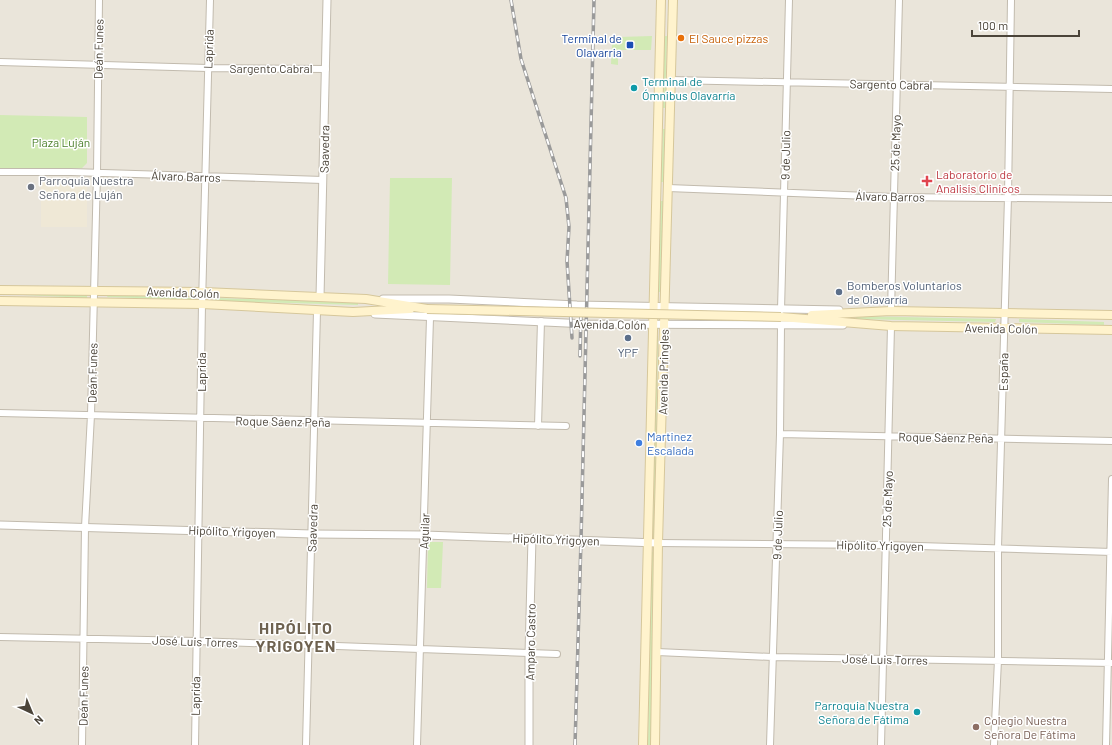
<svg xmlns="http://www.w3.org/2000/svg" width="1112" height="745" font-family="Barlow,sans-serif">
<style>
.residential{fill:#eae5da}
.education{fill:#efe8d6}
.green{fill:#d2eab5}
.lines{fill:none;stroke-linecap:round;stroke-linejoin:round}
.minor-casing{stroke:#c2bbae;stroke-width:8}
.tertiary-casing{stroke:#c2bbae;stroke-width:9}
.secondary-casing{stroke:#d6c79b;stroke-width:10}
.minor{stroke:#fff;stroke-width:6}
.tertiary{stroke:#fff;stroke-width:7}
.secondary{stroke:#fff3cd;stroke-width:8}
.rail-casing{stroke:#9a9a9a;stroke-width:3.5}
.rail{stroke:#fff;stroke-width:2;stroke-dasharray:6;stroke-linecap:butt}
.secondary-bridge-casing{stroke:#d6c79b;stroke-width:10;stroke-linecap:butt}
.secondary-bridge{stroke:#fff3cd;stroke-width:8}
.food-dot{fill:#e8710a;stroke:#fff;stroke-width:1.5}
.transit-dot{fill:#1a4fb4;stroke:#fff;stroke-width:1.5}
.culture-dot{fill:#0f9aa8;stroke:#fff;stroke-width:1.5}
.health-dot{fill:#e0444e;stroke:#fff;stroke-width:1.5}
.worship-dot{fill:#6b7280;stroke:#fff;stroke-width:1.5}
.service-dot{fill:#5c6f8a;stroke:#fff;stroke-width:1.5}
.shop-dot{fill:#3f7fe0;stroke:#fff;stroke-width:1.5}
.education-dot{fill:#8d6e63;stroke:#fff;stroke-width:1.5}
.labels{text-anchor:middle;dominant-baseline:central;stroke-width:3;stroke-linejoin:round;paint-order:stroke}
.transit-label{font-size:12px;fill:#164399;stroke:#fff;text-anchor:end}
.food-label{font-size:12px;fill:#c56008;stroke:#fff;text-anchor:start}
.street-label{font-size:12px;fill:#4b4439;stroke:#fff}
.culture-label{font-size:12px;fill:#0d838f;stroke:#fff;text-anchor:start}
.park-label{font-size:12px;fill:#4a7f2a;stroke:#fff}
.health-label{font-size:12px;fill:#be3a42;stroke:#fff;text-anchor:start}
.worship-label{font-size:12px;fill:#5b616d;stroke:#fff;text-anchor:start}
.service-label{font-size:12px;fill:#4e5e75;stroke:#fff;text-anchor:start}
.shop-label{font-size:12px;fill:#366cbe;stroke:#fff;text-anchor:start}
.education-label{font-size:12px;fill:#785e54;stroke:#fff;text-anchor:start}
.district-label{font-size:16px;font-weight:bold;letter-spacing:1px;fill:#6e6250;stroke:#fff}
</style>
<rect width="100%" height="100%" fill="#f6f3ec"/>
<path class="residential" d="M0,0h1112v745h-1112z"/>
<path class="education" d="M41,181l46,1v45h-46z"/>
<path class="green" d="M652,36l-1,14h-33v15l-7,-1 1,-20 7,-7z
M664,36h3l-2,72h-2z
M0,115l87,2v46l-5,5h-82z
M663,129h2l-1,53h-3z
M390,178h62l-2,107 -62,-1z
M661,201h3l-3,91h-3z
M2,292l85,3v3l-85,-4z
M108,295l84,3v2l-85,-3z
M215,298l143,4v3l-143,-4z
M856,316l140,3 -1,3 -139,-3z
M1019,319l85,3v3l-85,-3z
M655,336h3l-3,202h-2z
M428,542h15l-2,46h-14z
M651,552h3l-3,193h-3z"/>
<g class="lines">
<defs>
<path id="minor" d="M0,62l208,6 118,1
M670,80l442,9
M0,172h71l252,8
M668,188l226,9 218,2
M781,310l8,-310
M891,311l8,-311
M0,413l566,13
M538,426l3,-105
M780,434l332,7
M658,543l228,2 226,7
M0,637l196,4 361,13
M657,652l115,5 340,6
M82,745l3,-218 6,-112 6,-242 2,-173
M195,745l7,-441 8,-304
M306,745l11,-434
M417,745l13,-427
M770,745l10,-311 1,-109
M881,745l10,-419
M994,745l4,-85v-112l10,-351 3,-197
M1106,745l6,-266"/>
<path id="tertiary" d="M320,297l7,-297
M383,299h66l128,6 262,5
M375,314l212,10 256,1
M0,525l312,9 112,1 234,8
M529,745v-91l3,-116"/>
<path id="secondary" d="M0,290l203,2 163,7 61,10
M0,301l202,3 151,8 57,-3
M812,315l79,-4 221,4
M781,317l110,9 221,4
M643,745l18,-745
M655,745l3,-202 15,-543"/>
</defs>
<use href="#minor" class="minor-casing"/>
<use href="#tertiary" class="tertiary-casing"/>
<use href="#secondary" class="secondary-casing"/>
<use href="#minor" class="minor"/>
<use href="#tertiary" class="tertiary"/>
<use href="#secondary" class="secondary"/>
<defs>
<path id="rail" d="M511,0l10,59 45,139 3,29 -2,34 5,77
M580,356l1,-46
M575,745l6,-205 13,-540"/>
</defs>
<use href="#rail" class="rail-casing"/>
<use href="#rail" class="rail"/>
<defs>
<path id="secondary-bridge" d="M427,309l354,8"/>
</defs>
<use href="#secondary-bridge" class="secondary-bridge-casing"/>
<use href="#secondary-bridge" class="secondary-bridge"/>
</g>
<circle class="food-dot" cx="681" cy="38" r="4"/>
<rect class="transit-dot" x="626" y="41" width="8" height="8" rx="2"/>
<g class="culture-dot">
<circle cx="634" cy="88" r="4"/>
<circle cx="917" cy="712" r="4"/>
</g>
<path class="health-dot" d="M925 175h4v4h4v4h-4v4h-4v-4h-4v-4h4z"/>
<circle class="worship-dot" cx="31" cy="187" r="4"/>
<g class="service-dot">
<circle cx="839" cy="292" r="4"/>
<circle cx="628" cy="338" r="4"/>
</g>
<circle class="shop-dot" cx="639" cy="443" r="4"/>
<circle class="education-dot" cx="976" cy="727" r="4"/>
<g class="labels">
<g class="transit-label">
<text x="622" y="38">Terminal de<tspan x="622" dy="14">Olavarria</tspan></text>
</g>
<g class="food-label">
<text x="689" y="38">El Sauce pizzas</text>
</g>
<g class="street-label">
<text transform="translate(98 49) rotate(-89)">Deán Funes</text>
<text transform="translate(208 49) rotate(-88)">Laprida</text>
<text x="271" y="68">Sargento Cabral</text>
<text transform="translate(891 84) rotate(1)">Sargento Cabral</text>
<text transform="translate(895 143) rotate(-88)">25 de Mayo</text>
<text transform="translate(324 149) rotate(-89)">Saavedra</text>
<text transform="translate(785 155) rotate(-89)">9 de Julio</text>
<text transform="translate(186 176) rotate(2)">Álvaro Barros</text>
<text transform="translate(890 196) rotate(1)">Álvaro Barros</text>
<text transform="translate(183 292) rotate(2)">Avenida Colón</text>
<text transform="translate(610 324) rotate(1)">Avenida Colón</text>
<text transform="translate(1001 328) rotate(1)">Avenida Colón</text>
<text transform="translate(201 372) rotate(-90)">Laprida</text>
<text transform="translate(663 372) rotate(-89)">Avenida Pringles</text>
<text transform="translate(1003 372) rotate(-89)">España</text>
<text transform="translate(92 373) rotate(-89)">Deán Funes</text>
<text transform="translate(283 421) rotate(1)">Roque Sáenz Peña</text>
<text transform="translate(946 437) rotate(1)">Roque Sáenz Peña</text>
<text transform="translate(887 499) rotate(-88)">25 de Mayo</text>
<text transform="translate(312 528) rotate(-88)">Saavedra</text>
<text transform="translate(232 531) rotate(2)">Hipólito Yrigoyen</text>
<text transform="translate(424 531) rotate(-88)">Aguilar</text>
<text transform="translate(777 535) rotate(-88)">9 de Julio</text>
<text transform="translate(556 539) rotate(2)">Hipólito Yrigoyen</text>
<text transform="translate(880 545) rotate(1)">Hipólito Yrigoyen</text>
<text transform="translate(195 641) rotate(2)">José Luis Torres</text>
<text transform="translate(530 642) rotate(-89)">Amparo Castro</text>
<text transform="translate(885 659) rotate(1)">José Luis Torres</text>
<text transform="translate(83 696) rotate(-89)">Deán Funes</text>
<text transform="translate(195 696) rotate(-89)">Laprida</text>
</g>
<g class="culture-label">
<text x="642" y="81">Terminal de<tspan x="642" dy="14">Ómnibus Olavarría</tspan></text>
<text x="909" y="705" text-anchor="end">Parroquia Nuestra<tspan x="909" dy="14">Señora de Fátima</tspan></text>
</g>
<g class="park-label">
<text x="61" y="142">Plaza Luján</text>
</g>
<g class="health-label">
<text x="936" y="174">Laboratorio de<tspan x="936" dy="14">Analisis Clinicos</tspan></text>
</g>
<g class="worship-label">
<text x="39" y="180">Parroquia Nuestra<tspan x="39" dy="14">Señora de Luján</tspan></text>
</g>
<g class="service-label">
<text x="847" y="285">Bomberos Voluntarios<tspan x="847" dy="14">de Olavarría</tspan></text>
<text x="628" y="352" text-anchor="middle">YPF</text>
</g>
<g class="shop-label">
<text x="647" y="436">Martinez<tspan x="647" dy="14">Escalada</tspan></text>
</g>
<g class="education-label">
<text x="984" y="720">Colegio Nuestra<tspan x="984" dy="14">Señora De Fátima</tspan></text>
</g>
<g class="district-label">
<text x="296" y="627">HIPÓLITO<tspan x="296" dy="18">YRIGOYEN</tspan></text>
</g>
</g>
<g transform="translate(32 713) rotate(136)" stroke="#ffffff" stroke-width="3" paint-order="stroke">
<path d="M0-3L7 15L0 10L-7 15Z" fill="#4b4439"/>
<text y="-6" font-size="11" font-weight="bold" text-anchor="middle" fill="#4b4439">N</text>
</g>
<path d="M972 30v6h107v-6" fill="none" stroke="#4b4439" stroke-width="2"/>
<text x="978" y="30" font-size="12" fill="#4b4439" stroke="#ffffff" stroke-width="3" paint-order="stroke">100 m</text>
</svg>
